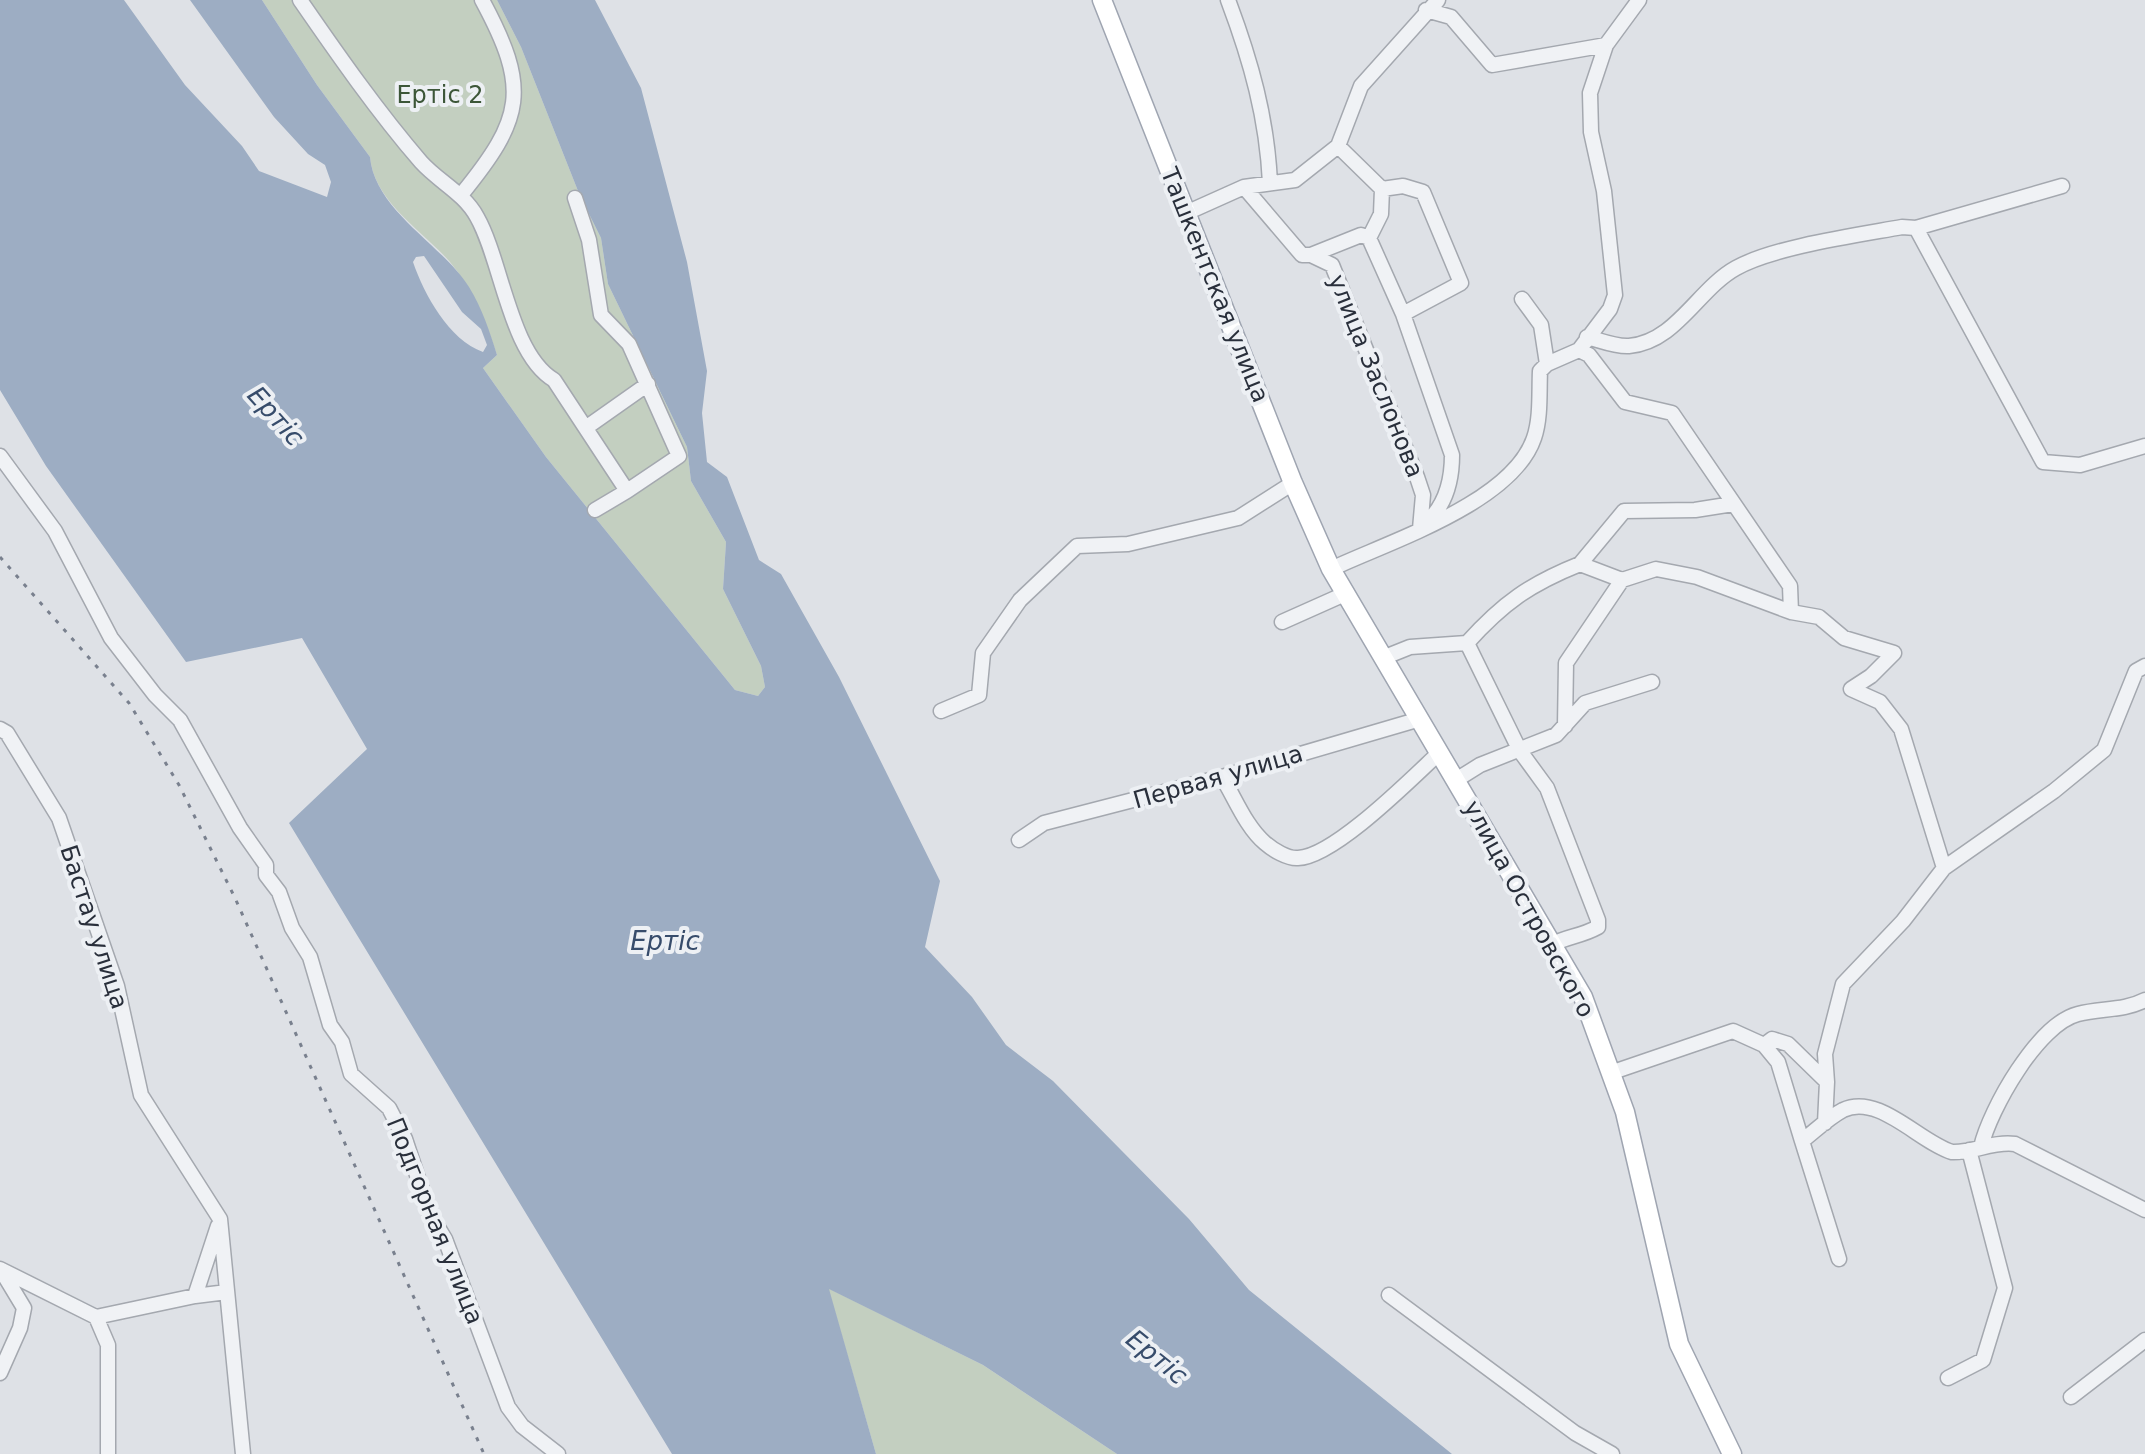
<svg xmlns="http://www.w3.org/2000/svg" width="2145" height="1454" font-family="'DejaVu Sans',sans-serif">
<style>
.green{fill:#c3cfc0}
.water{fill:#9dadc3;fill-rule:evenodd}
.lines{fill:none;stroke-linecap:round;stroke-linejoin:round}
.minor-casing{stroke:#a4a8af;stroke-width:17}
.major-casing{stroke:#9fa5b1;stroke-width:21}
.minor{stroke:#f0f2f5;stroke-width:14}
.major{stroke:#fff;stroke-width:18}
.rail{stroke:#79808e;stroke-width:3;stroke-dasharray:4 8;stroke-linecap:butt}
.labels{text-anchor:middle;dominant-baseline:central;stroke-width:8;stroke-linejoin:round;paint-order:stroke}
.park-label{font-size:24px;fill:#3c5638;stroke:#edf0f4}
.street-label{font-size:24px;fill:#292f3b;stroke:#edf0f4}
.water-label{font-size:26px;font-style:italic;fill:#374c6b;stroke:#edf0f4}
</style>
<rect width="100%" height="100%" fill="#dee1e6"/>
<path class="green" d="M262,0h235l24,47 59,149 21,42 7,46 79,163 4,34 35,61 -3,47 38,77 4,21 -7,9 -23,-6 -189,-233 -63,-89 14,-13c-11,-33 -24,-66 -47,-93 -27,-31 -76,-60 -80,-105l-53,-72z
M828,1288l155,77 134,89h-241z"/>
<path class="water" d="M0,0h124l61,85 57,61 17,25 68,26 4,-15 -6,-17 -17,-11 -34,-37 -84,-117h72l55,85 53,72c5,54 72,87 99,130 13,21 21,45 28,68l-14,13 63,89 189,233 23,6 7,-9 -4,-21 -38,-77 3,-47 -35,-61 -4,-34 -79,-163 -7,-46 -21,-42 -59,-149 -24,-47h98l46,88 46,174 20,109 -5,42 5,49 20,15 32,83 22,14 58,103 101,204 -15,66 47,50 34,48 47,36 136,138 60,71 203,164h-335l-134,-89 -154,-76 47,165h-204l-383,-631 78,-74 -65,-111 -116,24 -140,-196 -46,-76zM424,256l38,56 19,17 6,16 -4,7c-34,-12 -59,-58 -70,-90l3,-5z"/>
<g class="lines">
<defs>
<path id="minor" d="M300,0c38,55 77,111 121,162 18,20 43,31 56,55 25,44 33,137 77,163l73,111 -32,19
M1228,0c23,61 39,118 42,183
M1426,10l25,7 41,48 114,-20
M1244,187l58,68h9l50,-20 8,3 12,-24 1,-25 -44,-43
M1382,189l21,-3 20,6 38,91 -58,31
M461,195c63,-77 69,-106 21,-195
M575,198l14,42 12,75 28,29 50,112 -52,35
M1186,213l58,-26 51,-7 43,-34 23,-60 77,-86
M1916,228l127,234 37,3 65,-19
M1369,238l34,76 49,141c0,24 -6,48 -23,65
M1311,255l21,10 85,212 6,18 -3,34
M1522,299l19,26 6,39
M1587,337c12,3 29,10 42,9 47,-4 69,-57 107,-78 37,-21 122,-33 166,-41l14,1 146,-42
M1579,350l10,5 36,47 47,11 118,173 1,26 28,5 25,21 50,15 -23,23 -20,13 29,13 21,27 43,139
M587,427l61,-43
M0,456l55,75 56,107 44,57 25,25 60,108 26,37v10l13,17 13,36 18,29 20,68 12,17 9,32 38,34 16,31 25,75 15,25 63,168 14,19 36,28
M1580,564l44,-53 71,-1 38,-6
M1331,569c57,-27 181,-66 203,-131 7,-20 5,-46 6,-67l7,-7 32,-14 31,-41 5,-14 -11,-104 -13,-59 -1,-39 16,-48 33,-45
M1282,622l65,-29
M1467,643l53,108 27,37 51,132v7c-18,10 -31,9 -47,18
M1385,657l25,-10 57,-4c36,-40 63,-59 113,-79l42,16 34,-11 41,8 94,35
M941,711l38,-16 4,-42 37,-53 57,-54 51,-2 110,-26 55,-35
M1565,726l1,-63 56,-83
M0,729l7,4 52,85 58,168 24,109 79,124 23,235
M1222,777c13,21 24,50 43,66 8,7 23,16 33,15 36,-1 114,-80 141,-105
M1456,780l24,-15 76,-30 29,-32 67,-21
M1019,840l25,-17 178,-46 198,-58
M1764,1045l14,17 24,79
M1613,1072l120,-41 31,14 8,-6 16,5 39,38 -2,-28 18,-70 60,-63 41,-53 110,-77 50,-41 32,-79 9,-5
M1825,1123l2,-41
M1981,1147c9,-38 57,-123 97,-133 22,-6 46,-3 67,-14
M1839,1259l-37,-118c13,-10 26,-23 41,-31 36,-17 76,32 109,42 21,1 41,-11 63,-8l130,66
M0,1269l96,48 12,28v109
M1389,1295l186,138 37,21
M195,1296l32,-4
M96,1317l99,-21 23,-70
M0,1373l20,-45 4,-20 -23,-38
M1948,1378l35,-18 22,-72 -36,-138
M2071,1397l74,-57"/>
<path id="major" d="M1102,0l191,483 38,86 252,428 42,115 54,232 53,110"/>
</defs>
<use href="#minor" class="minor-casing"/>
<use href="#major" class="major-casing"/>
<use href="#minor" class="minor"/>
<use href="#major" class="major"/>
<path class="rail" d="M0,557l129,146 50,82 56,113 249,556"/>
</g>
<g class="labels">
<g class="park-label">
<text x="440" y="95">Ертіс 2</text>
</g>
<g class="street-label">
<text transform="translate(1215 285) rotate(68)">Ташкентская улица</text>
<text transform="translate(1376 376) rotate(68)">улица Заслонова</text>
<text transform="translate(1218 777) rotate(-16)">Первая улица</text>
<text transform="translate(1529 909) rotate(61)">улица Островского</text>
<text transform="translate(94 927) rotate(72)">Бастау улица</text>
<text transform="translate(435 1221) rotate(68)">Подгорная улица</text>
</g>
<g class="water-label">
<text transform="translate(276 416) rotate(48)">Ертіс</text>
<text x="665" y="941">Ертіс</text>
<text transform="translate(1157 1357) rotate(39)">Ертіс</text>
</g>
</g>
</svg>
